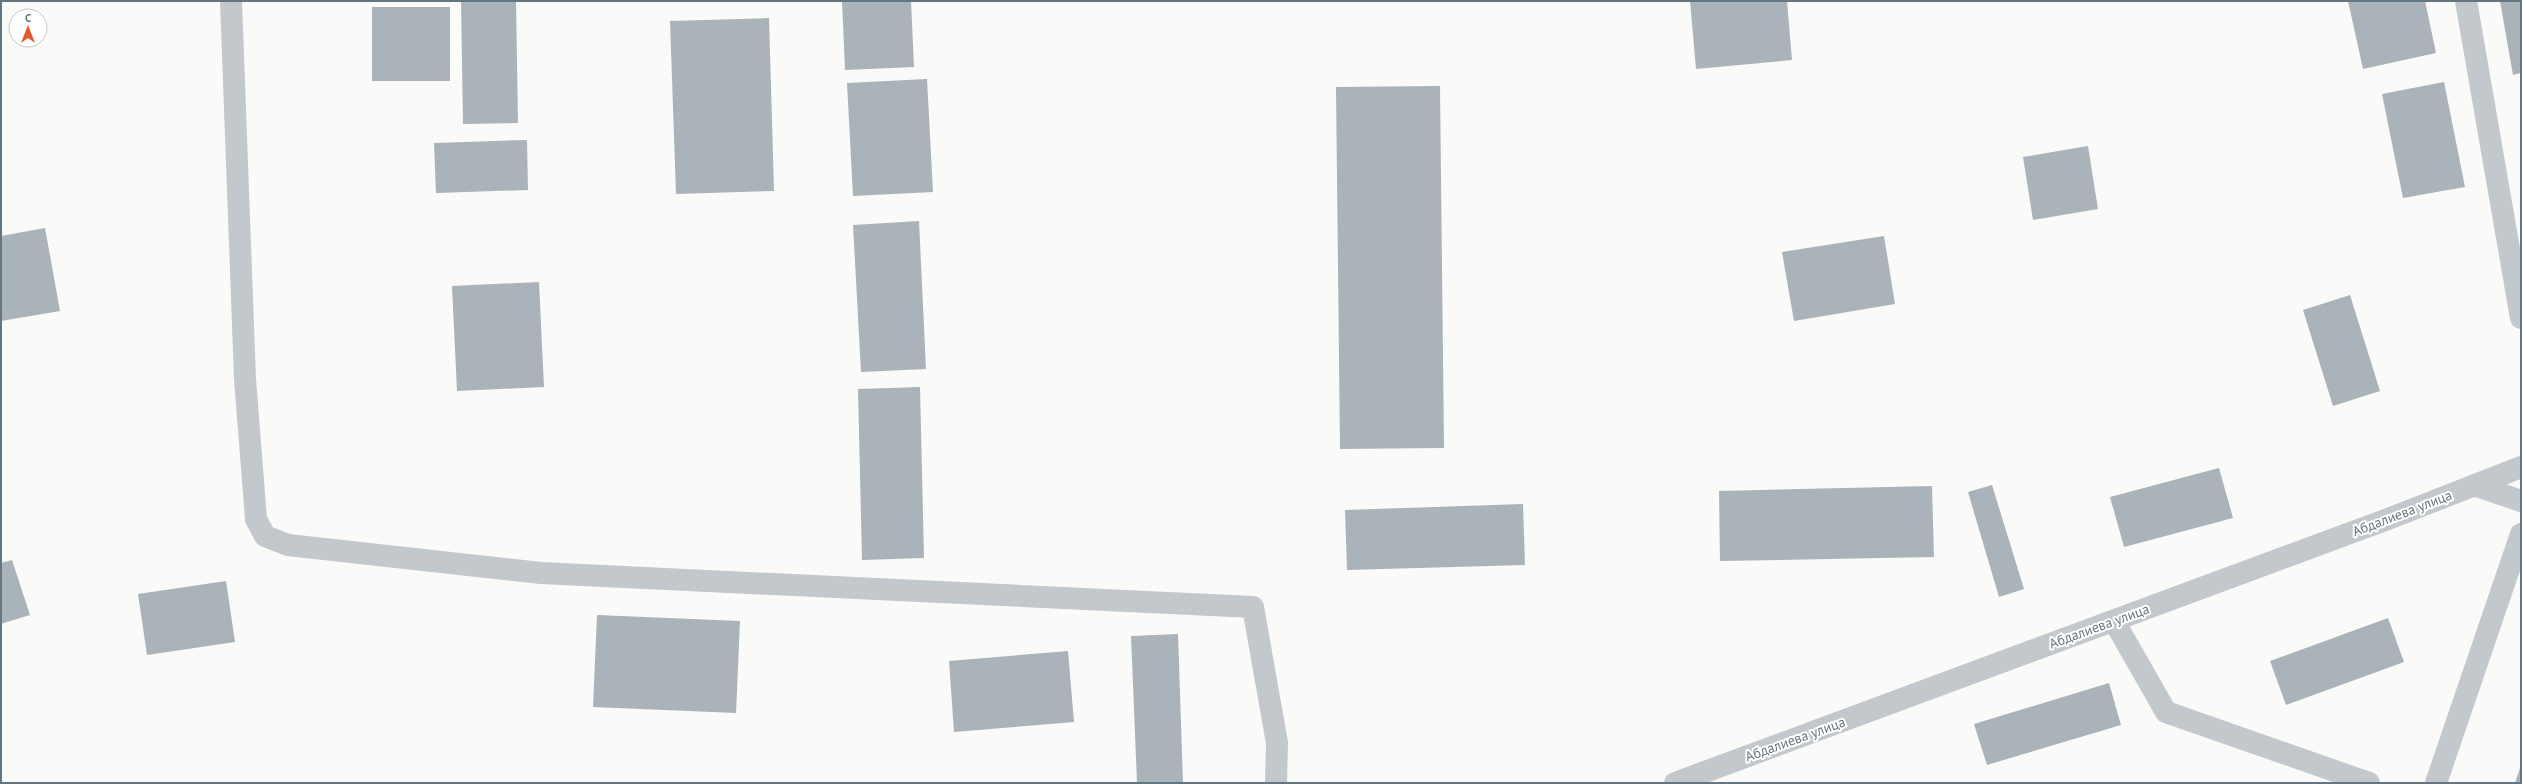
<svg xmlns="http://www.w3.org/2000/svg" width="2522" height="784" font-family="'PT Sans',sans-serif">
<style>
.building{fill:#aab3b9}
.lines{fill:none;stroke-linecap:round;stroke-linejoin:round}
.minor{stroke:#c3c8cc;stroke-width:22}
.labels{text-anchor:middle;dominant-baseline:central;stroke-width:4;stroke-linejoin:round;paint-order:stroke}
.street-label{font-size:14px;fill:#657683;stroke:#fff}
</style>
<rect width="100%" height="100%" fill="#fafaf8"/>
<path class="building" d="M461,1h55l2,122 -55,1z
M842,1h69l3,66 -69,3z
M1690,1h97l5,59 -96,9z
M2348,1h77l11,52 -73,16z
M2500,1h21v72l-8,2z
M372,7h78v74h-78z
M769,18l5,173 -98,3 -6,-173z
M927,79l6,113 -80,4 -6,-113z
M2444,82l21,105 -62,11 -21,-104z
M1440,86l4,362 -104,1 -4,-362z
M527,140l1,50 -92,3 -2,-50z
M2088,146l10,63 -65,11 -10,-63z
M919,221l7,148 -65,3 -8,-147z
M45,228l15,83 -59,10v-85z
M1884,236l11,68 -101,17 -12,-69z
M539,282l5,105 -87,4 -5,-105z
M2350,295l30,96 -47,15 -30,-96z
M920,387l4,171 -62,2 -4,-171z
M2219,468l14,50 -109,29 -14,-50z
M1992,485l32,104 -25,8 -31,-105z
M1932,486l2,71 -214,4 -1,-70z
M1523,504l2,61 -178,5 -2,-60z
M12,560l18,55 -29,9v-61z
M226,581l9,61 -88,13 -9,-61z
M597,615l143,6 -4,92 -143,-6z
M2388,618l16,44 -118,43 -16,-44z
M1178,634l5,149h-46l-6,-147z
M1068,651l6,71 -120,10 -5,-71z
M2109,683l12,42 -134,40 -13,-41z
M2520,768l1,15h-6z"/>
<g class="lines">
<path class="minor" d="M231,1l14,378 11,140 9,17 23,9 253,28 712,34 24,136 -1,40
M2466,1l55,317
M2474,485l47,16
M2114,621l52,91 203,71
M1675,783l713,-264 133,-52
M2436,783l85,-249"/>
</g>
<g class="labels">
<g class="street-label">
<text transform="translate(2402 513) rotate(-21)">Абдалиева улица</text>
<text transform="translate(2099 626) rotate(-20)">Абдалиева улица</text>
<text transform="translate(1795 739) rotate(-20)">Абдалиева улица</text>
</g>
</g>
<rect width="2522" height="784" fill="none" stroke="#657683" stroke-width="4"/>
<g transform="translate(28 28)"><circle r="19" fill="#ffffff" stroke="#c1c8cd"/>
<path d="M0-3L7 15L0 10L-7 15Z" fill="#e4572e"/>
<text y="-6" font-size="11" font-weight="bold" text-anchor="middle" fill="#657683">С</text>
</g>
</svg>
